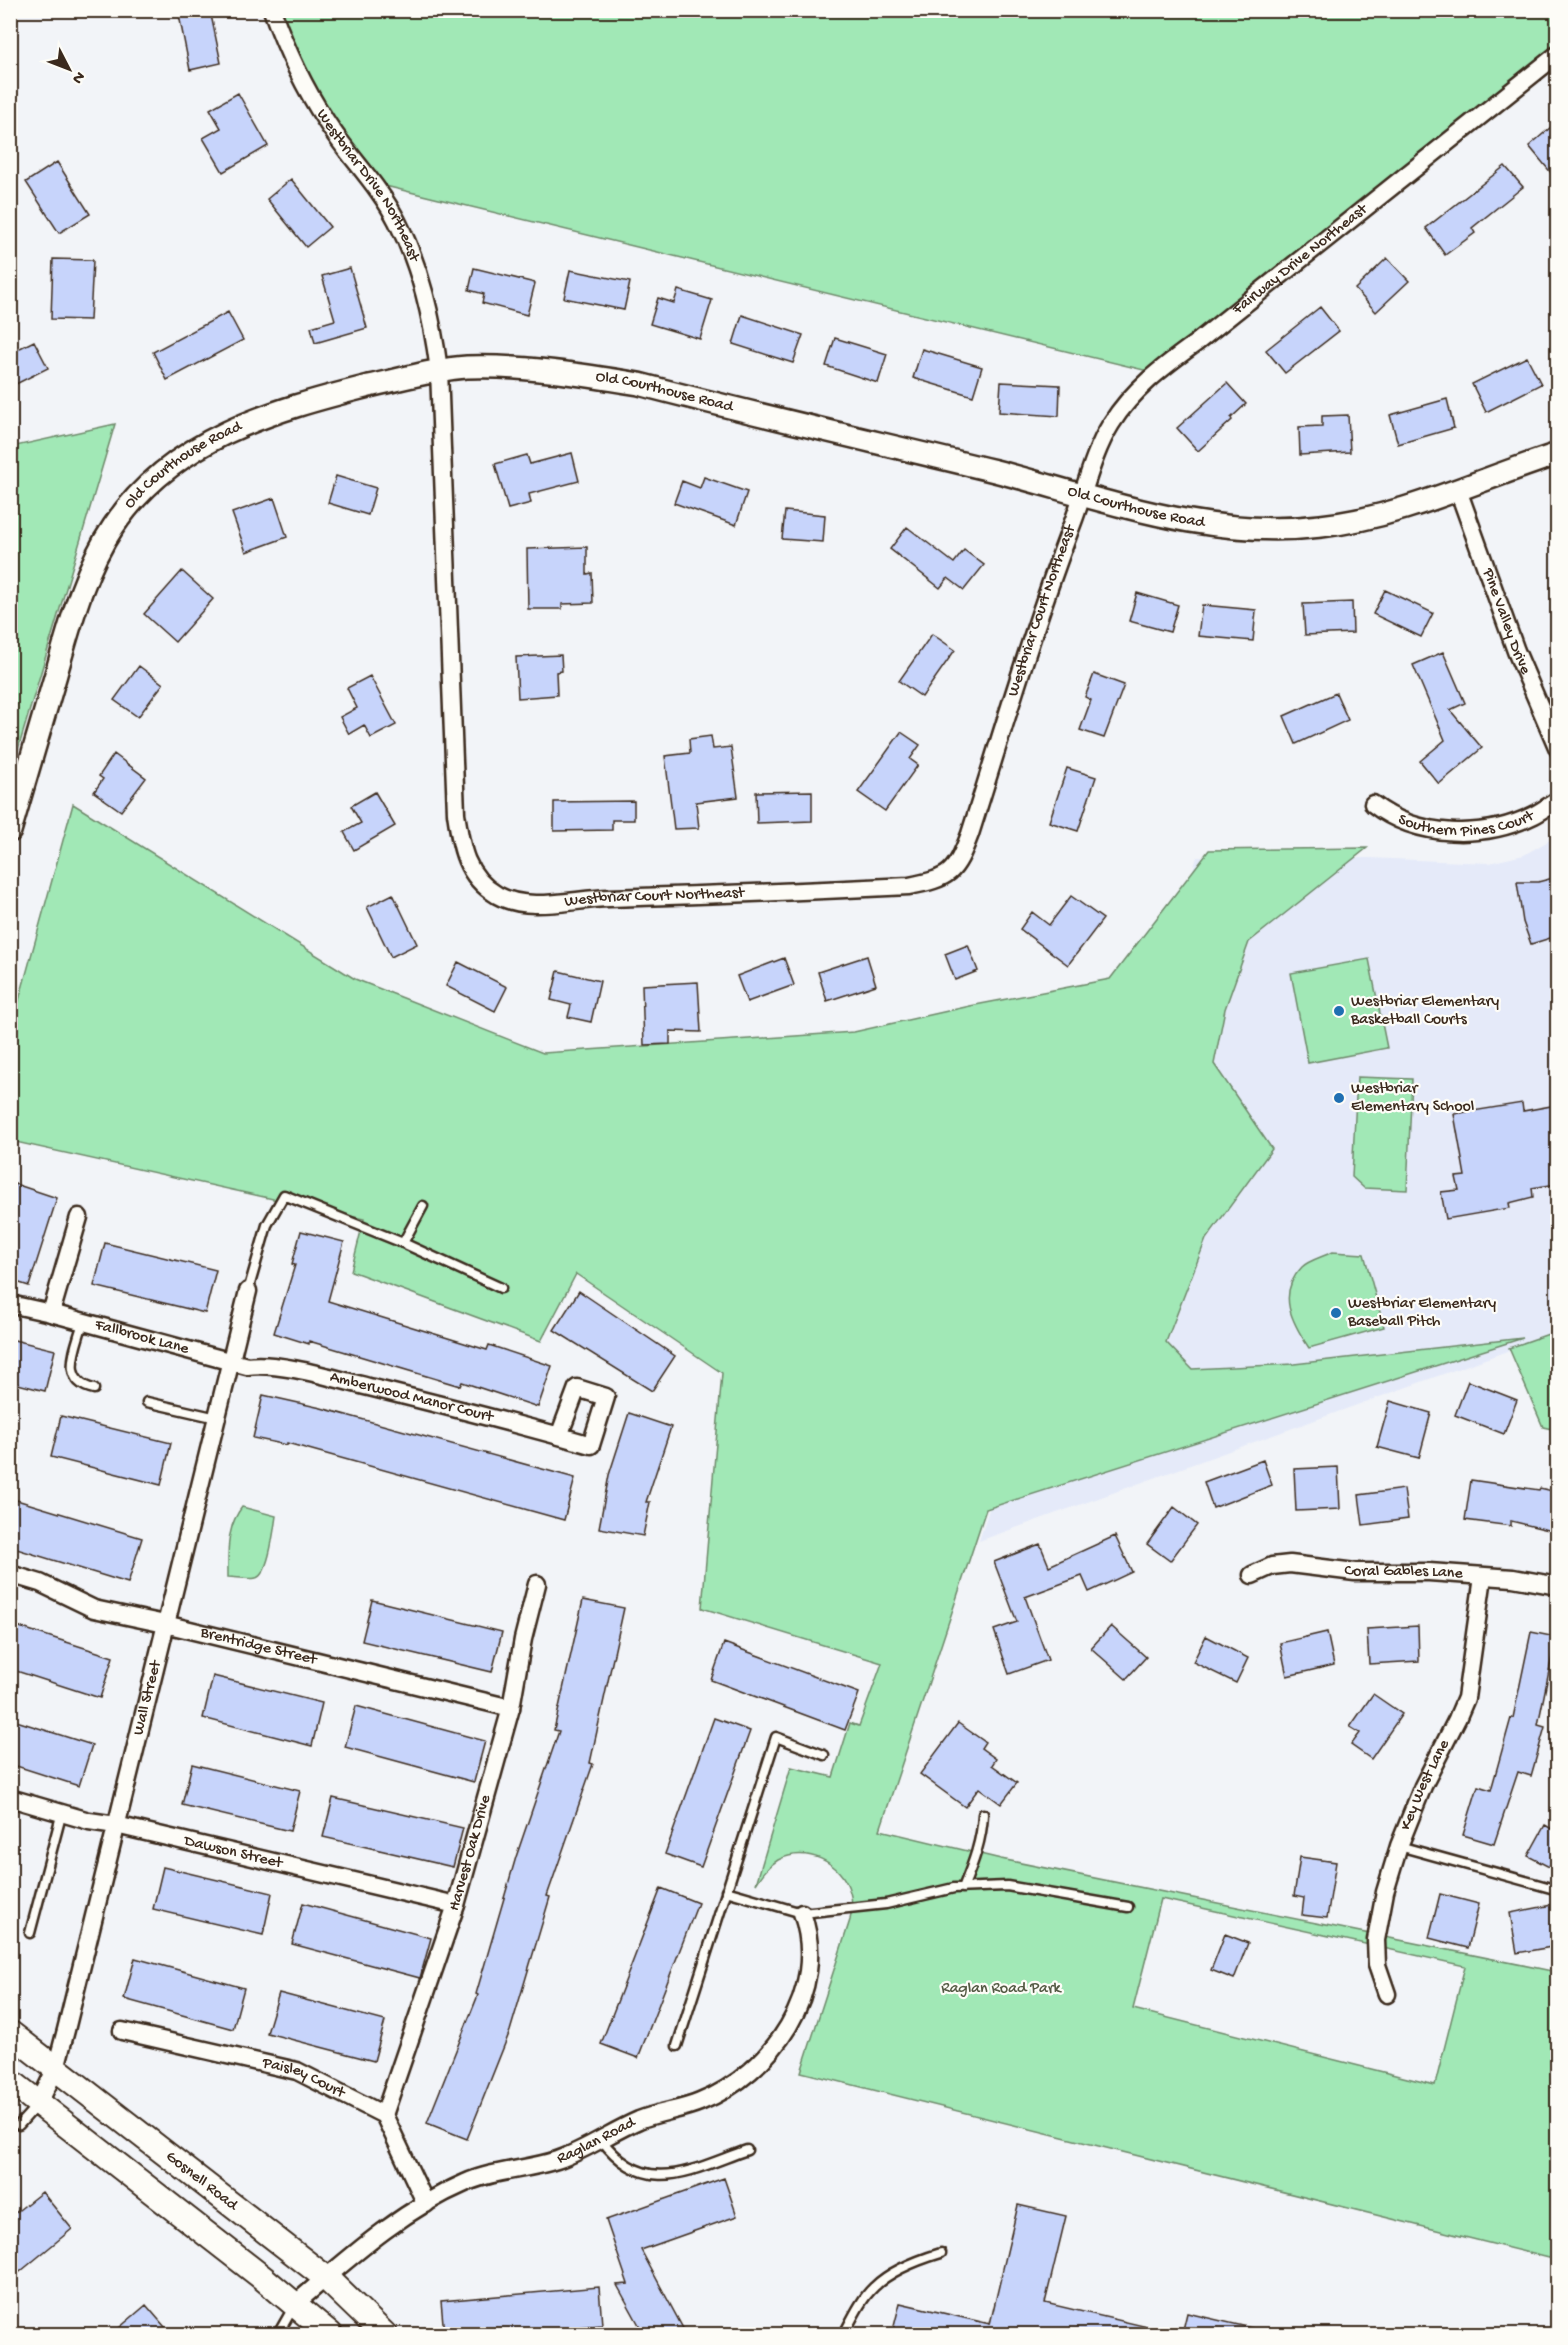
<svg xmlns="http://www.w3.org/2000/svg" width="1568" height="2345" font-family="'Gochi Hand',sans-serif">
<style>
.built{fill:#e5eaf9}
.green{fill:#a1e8b6;stroke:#6e896a;stroke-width:1.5;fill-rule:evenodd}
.building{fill:#c7d4fb;stroke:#3b2a1e;stroke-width:1.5}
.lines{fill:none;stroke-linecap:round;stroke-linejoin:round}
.service-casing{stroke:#3b2a1e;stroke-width:13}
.minor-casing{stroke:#3b2a1e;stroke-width:21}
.tertiary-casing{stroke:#3b2a1e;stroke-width:26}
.secondary-casing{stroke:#3b2a1e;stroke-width:28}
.service{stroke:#fdfcf7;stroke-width:8}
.minor{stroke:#fdfcf7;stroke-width:16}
.tertiary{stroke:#fdfcf7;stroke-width:21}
.secondary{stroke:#fdfcf7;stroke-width:24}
.poi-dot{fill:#1f6fb2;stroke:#fdfcf7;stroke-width:2}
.labels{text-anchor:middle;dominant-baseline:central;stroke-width:4.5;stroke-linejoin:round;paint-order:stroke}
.street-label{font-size:16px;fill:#3b2a1e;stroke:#fdfcf7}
.poi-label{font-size:16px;fill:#3b2a1e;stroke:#fdfcf7;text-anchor:start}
.park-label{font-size:16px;fill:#545a44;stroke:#fdfcf7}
</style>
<rect width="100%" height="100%" fill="#f2f4f8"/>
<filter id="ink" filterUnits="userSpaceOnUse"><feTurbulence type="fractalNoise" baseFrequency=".0167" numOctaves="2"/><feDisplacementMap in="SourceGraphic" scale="12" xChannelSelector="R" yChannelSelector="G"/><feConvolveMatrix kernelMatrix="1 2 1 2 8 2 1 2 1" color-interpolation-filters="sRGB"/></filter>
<g filter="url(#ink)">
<path class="built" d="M1557,836v497l-578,208 218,-684 171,1 121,5 35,-8z"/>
<path class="green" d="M1557,10l1,44 -402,319 -783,-190 -46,-61 -54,-111z
M115,424l-102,342 -2,16v-335z
M73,804l282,175 188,74 311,-21 116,-26 140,-27 99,-129 158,-2 -118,94 -24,67 -11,55 58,85 -66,90 -40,103 26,27 102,-5 229,-26 -537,171 -106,321 121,29 556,113v288l-756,-188 49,-152c2,-10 3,-19 0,-28 -8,-30 -44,-47 -72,-32 -10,6 -16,15 -22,24l35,-117 42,10 17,-54 9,3 23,-63 -180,-55 20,-235 -146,-99 -35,67 -190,-70 13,-52 -353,-78v-112zM1161,1899l304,67 -30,119 -302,-76z
M1369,959l18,89 -79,15 -17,-90z
M1357,1077l55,2 -5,111 -43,-2 -12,-11z
M1332,1252l32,2 20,73 -75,21c-17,-26 -33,-54 -7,-81 7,-7 21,-10 30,-15z
M1557,1331h1l-1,99 -14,-3 -34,-79z
M242,1507l34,9c-2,12 -7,59 -20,62 -8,2 -20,-1 -28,-1 0,-26 -2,-49 14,-70z"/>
<path class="building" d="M178,10h32l11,53 -31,7z
M238,93l30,53 -45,26 -20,-34 18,-10 -11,-19z
M1557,122v58l-28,-34z
M57,162l33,52 -31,19 -33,-51z
M1505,166l18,21 -51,41 3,5 -30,22 -19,-27z
M291,179l39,48 -24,20 -39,-48z
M1387,258l22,23 -33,31 -21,-23z
M53,259l40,1 -3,60 -39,-1z
M350,268l17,60 -52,15 -4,-16 24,-7 -13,-44z
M474,268l61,15 -8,32 -45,-12 2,-9 -15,-4z
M570,270l60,12 -6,28 -60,-12z
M678,290l34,10 -12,39 -50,-15 8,-26 16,5z
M1320,307l19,24 -54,42 -19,-23z
M228,312l15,28 -76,40 -14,-28z
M742,315l61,20 -10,28 -60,-19z
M835,338l52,16 -9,29 -52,-17z
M34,341l14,27 -38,19v-34z
M922,349l60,18 -9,29 -60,-18z
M1527,357l14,27 -55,28 -14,-28z
M1001,382l59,3 -1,31 -60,-4z
M1227,383l19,21 -15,14 1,2 -34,31 -21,-23z
M1447,399l7,29 -56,16 -8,-29z
M1348,415l2,37 -50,3 -1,-28 23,-1v-10z
M572,453l7,28 -50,13 2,9 -23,6 -13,-45 32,-9 3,9z
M336,476l40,12 -8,27 -40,-12z
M704,477l43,15 -11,33 -62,-22 8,-22 18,7z
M274,498l13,39 -41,15 -14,-39z
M785,511l40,4 -2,27 -41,-3z
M907,527l47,36 10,-13 20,15 -20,25 -16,-12 -8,10 -50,-39z
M587,547v27l5,-1 1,30 -31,1v5h-34l-1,-60z
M182,571l31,28 -38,43 -31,-28z
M1385,590l48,23 -12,24 -48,-23z
M1137,593l41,12 -8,27 -41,-11z
M1352,602l1,31 -48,2 -2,-31z
M1202,605l54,5 -3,31 -55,-5z
M932,634l23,16 -33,47 -23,-16z
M1443,652l22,51 -15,7 32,38 -43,36 -19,-23 25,-21 -32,-75z
M561,655l1,16 -6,1 1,23 -39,3 -2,-41z
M139,666l24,18 -25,33 -24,-17z
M1094,674l30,11 -20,53 -24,-8 11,-30 -6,-3z
M370,676l26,49 -25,13 -7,-13 -15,9 -9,-17 17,-9 -10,-20z
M1336,693l12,27 -52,24 -12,-28z
M901,732l19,13 -10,14 8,6 -33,46 -27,-19z
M711,736l2,13 18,-2 7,50 -42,5 3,26 -25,1 -9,-73 25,-3 -1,-14z
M114,754l32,24 -25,33 -27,-19 9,-13 -4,-3z
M1067,768l29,9 -18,54 -29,-9z
M812,791v30l-55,2 -1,-31z
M375,792l20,34 -41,24 -10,-18 17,-9 -10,-17z
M634,801v19h-22v10l-58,1v-29z
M1557,877v59l-26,8 -8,-22 -6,-40h21z
M393,894l24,50 -26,13 -24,-50z
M1071,896l32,23 -35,46 -48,-36 12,-17 17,13z
M968,945l10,26 -23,9 -10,-26z
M867,956l9,29 -49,16 -9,-29z
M784,958l10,27 -47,17 -10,-26z
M458,962l49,25 -12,24 -49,-25z
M558,971l42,10 -9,41 -23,-5 3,-12 -20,-5z
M698,982l3,50 -31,-1v13l-26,1 -2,-60z
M1522,1103l1,8 34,-6v79l-25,4 1,9 -24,6 1,5 -64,11 -5,-27 18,-2 -3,-13 9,-1 -11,-62z
M15,1184l42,14 -28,88 -19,-6v-82z
M301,1231l43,11 -16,59 159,49 2,-5 63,21 -14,41 -76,-25 -2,4 -151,-45v3l-35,-11 21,-68 -3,-1z
M105,1243l111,27 -11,43 -111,-27z
M579,1291l96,65 -23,35 -98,-61z
M10,1339l45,11 -10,41 -35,-9z
M1468,1381l49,19 -13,34 -49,-19z
M263,1395l58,13 254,70 -11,42 -277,-77v2l-34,-7z
M1390,1401l41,12 -12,45 -42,-11z
M629,1413l42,14 -25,75h4l-7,34 -44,-8 10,-53z
M61,1416l110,27 -10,42 -110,-28z
M1263,1460l9,25 -59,23 -9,-26z
M1338,1467l2,42 -44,2 -2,-42z
M1471,1480l68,10 1,-2 17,4v40l-46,-11v5l-46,-6z
M1404,1489l4,30 -45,6 -4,-30z
M10,1498l132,40 -14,45 -118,-36z
M1174,1507l23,18 -27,36 -23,-17z
M1115,1536l17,36 -43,20 -7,-16 -57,21 23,63 -39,14 -15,-44 23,-8 -23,-60 46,-18 9,22z
M372,1600l130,32 -10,40 -130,-31z
M583,1600l41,8 -34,155 3,1 -46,132 3,1 -40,134 -43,108 -40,-16 51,-128 -2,-1 40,-137 43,-126 -5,-1z
M10,1624l103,33 -13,41 -90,-29z
M1111,1626l35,31 -20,22 -35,-31z
M1418,1626l1,35 -50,3 -2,-35z
M1327,1632l7,33 -47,11 -7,-33z
M1531,1632l25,5 -18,88 7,2 -14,49 -13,-4 -24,72 -31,-9 15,-49 13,4 20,-72h2z
M1206,1636l42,22 -12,25 -43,-21z
M724,1643l135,50 -14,37 -134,-50z
M213,1676l109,27 -10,43 -109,-28z
M1373,1694l29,20 -31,45 -20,-14 9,-12 -10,-6z
M356,1706l129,35 -11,41 -129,-35z
M714,1718l36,13 -49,136 -36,-13z
M10,1719l82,26 -13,41 -69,-22z
M958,1723l27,19 -4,6 15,11 -4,6 25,18 -16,21 -22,-16 -14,19 -45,-33z
M192,1764l108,27 -10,40 -108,-26z
M333,1798l130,30 -10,39 -130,-30z
M1545,1825l12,7v39l-29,-15z
M1300,1857l36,5 -9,56 -25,-3 2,-17 -10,-2z
M163,1867l109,26 -9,42 -110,-26z
M661,1888l37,15 -60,155 -37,-14z
M1440,1894l39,10 -11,44 -39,-10z
M303,1903l128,35 -11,40 -128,-34z
M1557,1904v42l-40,7 -7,-40z
M1225,1934l23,9 -14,36 -23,-9z
M135,1958l109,30 -11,41 -109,-30z
M279,1993l106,28 -11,40 -107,-28z
M724,2178l13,38 -96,34 45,84h-42l-27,-49 11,-1 -22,-64z
M42,2192l30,37 -62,51v-63z
M1018,2205l48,11 -21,87 107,25 -1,6h-259l8,-31 90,21z
M599,2287l3,38 -114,9h-44l-3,-33z
M146,2305l25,29h-59z
M1187,2313l65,15 -1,6h-69z"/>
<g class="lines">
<defs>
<path id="service" d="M403,1243l98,45
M248,1291l19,-66 17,-30 119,48 20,-37
M83,1322c-6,24 -25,59 11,67
M147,1402l70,16
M1399,1846l159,44
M963,1888c10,-24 19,-48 20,-74
M726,1891l76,22 84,-9 68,-16 53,-2 121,21
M30,1933l32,-121
M677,2046l99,-309 48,18
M19,2125l18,-20
M601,2139c44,60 89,31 146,11
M278,2334l16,-28
M844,2334c8,-15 17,-35 30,-47 17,-17 44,-27 67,-34"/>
<g id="minor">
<path id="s1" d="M272,10c14,39 31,76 54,111 22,35 52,63 71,100 24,47 35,97 42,149l17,443c5,34 9,63 41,82 32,18 76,4 112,3 100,-3 200,-7 300,-12 41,-8 46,-12 61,-52 33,-104 64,-210 103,-312 12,-32 20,-69 38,-98 21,-34 53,-58 85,-81l362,-289"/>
<path id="s2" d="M1458,490l58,161 42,98"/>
<path id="s3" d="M1373,804c44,34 111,36 161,11 8,-4 16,-10 24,-15"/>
<path id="s4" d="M79,1217l-28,96 196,53c32,-5 92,14 126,22 73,18 146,36 218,57l15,-48 -29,-9 -18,48"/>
<path d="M10,1304l41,9"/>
<path id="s5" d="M10,1574l30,9 54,26 71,15 346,84"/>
<path id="s6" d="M1252,1575l20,-9 18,-2 65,8h74l84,6 45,8"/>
<path id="s7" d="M10,1798l79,23 27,4 340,80"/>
<path id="s8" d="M1387,1994l-10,-29 -1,-25 9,-48 14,-46 24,-60 34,-67 9,-21 17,-121"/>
<path id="s9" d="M122,2031l175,40 87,44 42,89"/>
<path id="s10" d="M39,2103l17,-35 10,-38 182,-739"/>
<path id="s11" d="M384,2115l72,-210 55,-197 12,-69 14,-55"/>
<path id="s12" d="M295,2304c53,-45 105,-93 170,-121 29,-13 62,-13 92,-23 29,-10 54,-28 82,-40 20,-8 42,-10 61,-18 72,-29 130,-111 102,-189"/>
</g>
<g id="tertiary">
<path id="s13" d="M10,831c15,-52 30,-104 46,-157 14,-49 28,-104 57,-147 58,-88 160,-117 256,-141 33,-7 65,-17 98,-19 54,-2 118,8 172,17 118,31 237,58 356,87 108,28 213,69 326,55 83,-9 158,-47 237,-72"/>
</g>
<g id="secondary">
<path id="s14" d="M10,2033l316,245 58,56"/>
<path d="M10,2081l253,197 67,56"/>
</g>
</defs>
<use href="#service" class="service-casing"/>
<use href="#minor" class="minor-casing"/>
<use href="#tertiary" class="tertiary-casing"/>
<use href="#secondary" class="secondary-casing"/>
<use href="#service" class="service"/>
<use href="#minor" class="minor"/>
<use href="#tertiary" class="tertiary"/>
<use href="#secondary" class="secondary"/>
</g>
</g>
<g class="poi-dot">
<circle cx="1339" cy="1011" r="6"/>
<circle cx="1339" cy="1098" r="6"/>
<circle cx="1336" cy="1313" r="6"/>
</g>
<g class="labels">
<g class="street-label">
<text stroke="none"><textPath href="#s1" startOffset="201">Westbriar Drive Northeast</textPath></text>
<text stroke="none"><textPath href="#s1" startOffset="2127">Fairway Drive Northeast</textPath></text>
<text stroke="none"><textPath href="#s13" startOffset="921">Old Courthouse Road</textPath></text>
<text stroke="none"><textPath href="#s13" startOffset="417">Old Courthouse Road</textPath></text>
<text stroke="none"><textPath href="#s13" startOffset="1407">Old Courthouse Road</textPath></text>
<text stroke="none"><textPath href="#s1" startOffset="1676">Westbriar Court Northeast</textPath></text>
<text stroke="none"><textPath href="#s2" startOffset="140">Pine Valley Drive</textPath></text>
<text stroke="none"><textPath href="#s3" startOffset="99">Southern Pines Court</textPath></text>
<text stroke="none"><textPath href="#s1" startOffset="1100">Westbriar Court Northeast</textPath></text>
<text stroke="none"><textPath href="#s4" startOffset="194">Fallbrook Lane</textPath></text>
<text stroke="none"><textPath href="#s4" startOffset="471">Amberwood Manor Court</textPath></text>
<text stroke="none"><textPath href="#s6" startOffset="154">Coral Gables Lane</textPath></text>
<text stroke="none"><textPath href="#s5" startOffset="260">Brentridge Street</textPath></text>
<text stroke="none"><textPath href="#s10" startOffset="420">Wall Street</textPath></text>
<text stroke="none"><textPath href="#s8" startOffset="219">Key West Lane</textPath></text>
<text stroke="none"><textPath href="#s7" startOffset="230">Dawson Street</textPath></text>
<text stroke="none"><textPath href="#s11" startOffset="276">Harvest Oak Drive</textPath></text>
<text stroke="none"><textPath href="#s9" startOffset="188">Paisley Court</textPath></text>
<text stroke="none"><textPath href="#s12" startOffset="348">Raglan Road</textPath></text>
<text stroke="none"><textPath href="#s14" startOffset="242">Gosnell Road</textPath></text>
</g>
<g class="poi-label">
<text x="1351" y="1002">Westbriar Elementary<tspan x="1351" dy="18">Basketball Courts</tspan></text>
<text x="1351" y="1089">Westbriar<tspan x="1351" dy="18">Elementary School</tspan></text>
<text x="1348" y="1304">Westbriar Elementary<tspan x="1348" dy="18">Baseball Pitch</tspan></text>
</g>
<g class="park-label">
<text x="1001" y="1989">Raglan Road Park</text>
</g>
</g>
<rect width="1568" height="2345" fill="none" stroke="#fdfcf7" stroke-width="36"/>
<rect x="18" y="18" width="1532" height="2309" fill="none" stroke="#3b2a1e" stroke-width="2" filter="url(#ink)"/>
<g transform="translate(69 69) rotate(132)" stroke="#fdfcf7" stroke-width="4.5" paint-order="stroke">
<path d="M0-4.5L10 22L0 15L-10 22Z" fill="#3b2a1e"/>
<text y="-9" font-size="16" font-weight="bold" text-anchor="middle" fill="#3b2a1e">N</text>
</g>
</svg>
